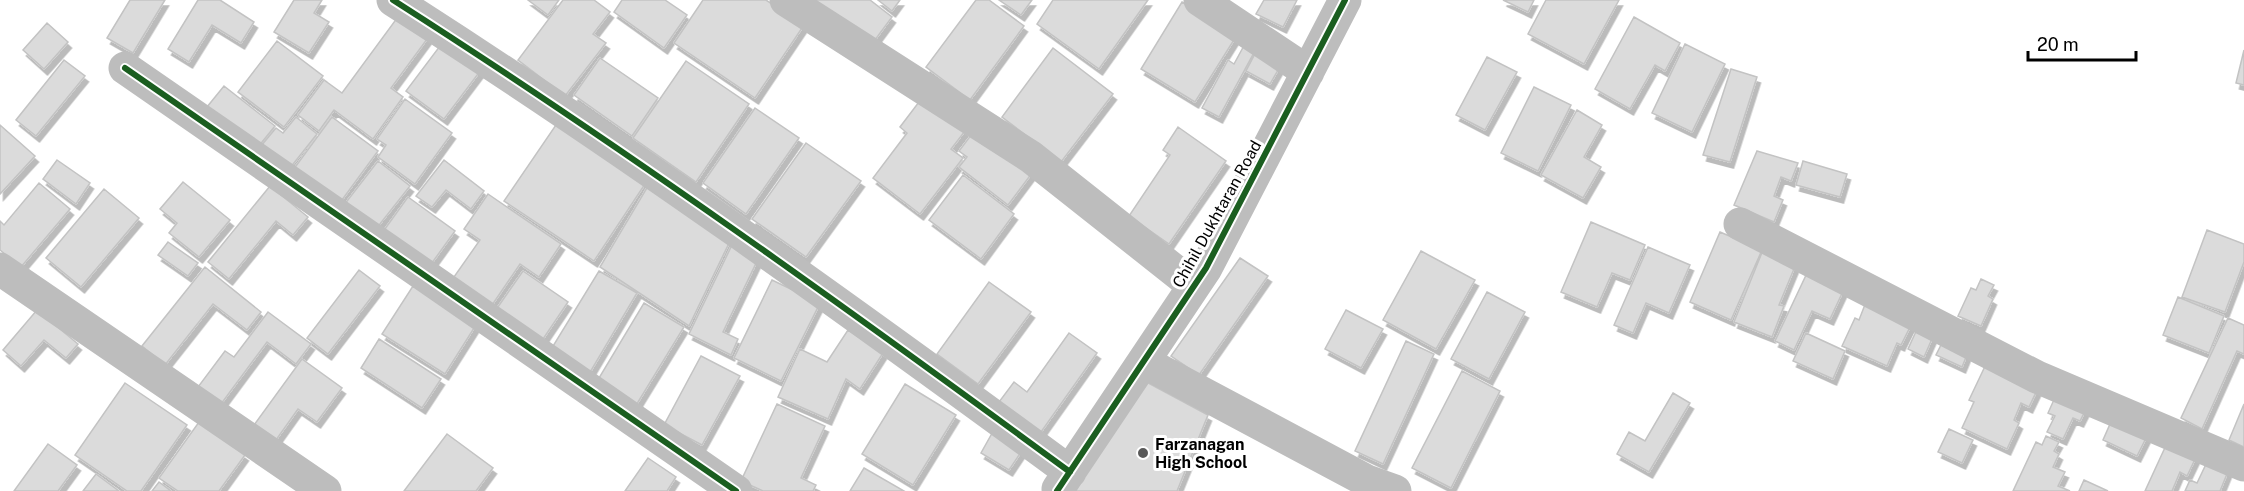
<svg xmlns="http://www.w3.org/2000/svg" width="2244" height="491" font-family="'Public Sans',sans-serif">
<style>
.building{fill:#dbdbdb;stroke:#c3c3c3;stroke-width:1.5;filter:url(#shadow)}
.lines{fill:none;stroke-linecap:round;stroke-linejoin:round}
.minor{stroke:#bdbdbd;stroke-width:33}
.cycleway-casing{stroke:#fff;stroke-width:10}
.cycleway{stroke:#1b5e20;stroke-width:6}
.poi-dot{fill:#595959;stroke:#fff;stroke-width:2}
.labels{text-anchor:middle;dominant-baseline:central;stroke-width:6;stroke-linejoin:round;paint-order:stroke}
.street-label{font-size:16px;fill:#000;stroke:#fff}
.poi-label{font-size:16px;font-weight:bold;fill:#000;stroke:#fff;text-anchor:start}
</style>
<defs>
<filter id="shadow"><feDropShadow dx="3.5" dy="6" stdDeviation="0" flood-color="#0004"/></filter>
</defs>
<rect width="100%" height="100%" fill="#fff"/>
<path class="building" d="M130,0h35l-32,53 -26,-15z
M198,0h22l34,22 -13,21 -29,-18 -23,37 -21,-13z
M294,0h28l-8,13 15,9 -20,31 -35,-21z
M528,0h31l-11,15z
M563,0h31l16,12 -17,22 13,9 -41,53 -47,-36z
M622,0h43l22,15 -23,33 -50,-36z
M703,0h63l38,25 -49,73 -81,-55z
M815,0h55l22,17 -20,27z
M878,0h22l-8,11z
M976,0h13l35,26 -54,74 -44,-33z
M999,0h33l-11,15z
M1053,0h95l-49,69 -62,-45z
M1264,0h33l-14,27 -27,-13z
M1503,0h31l-6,12z
M1546,0h73l-35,64 -56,-30z
M1182,2l55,33 -42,67 -54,-33z
M403,10l30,21 -42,57 12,9 -30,42 -39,-29 -15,21 -21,-16 26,-35 18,13z
M1634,17l46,26 -15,28 -10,-6 -25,44 -35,-20z
M47,23l21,19 -24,27 -21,-19z
M446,38l38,28 -40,53 -38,-28z
M277,41l46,35 -39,51 -46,-35z
M1246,42l11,5 -38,70 -17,-9 26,-48 6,4z
M1685,44l40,20 -33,68 -40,-19z
M1053,48l60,46 -52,68 -59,-45z
M1257,50l25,13 -12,21 -24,-13z
M2244,50v35l-8,-2z
M1487,57l30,15 -32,58 -29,-15z
M600,58l58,40 -26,38 -58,-41z
M64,60l21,16 -49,60 -20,-16z
M686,61l63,43 -53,78 -63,-44z
M1731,69l26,8 -27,85 -27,-7z
M224,86l51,40 -17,21 -51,-40z
M1534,87l37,18 -33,66 -37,-18z
M922,98l43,33 -14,18 12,9 -43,56 -47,-36 34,-45 -7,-6z
M405,99l47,34 -37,51 -37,-27 8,-12 -9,-6z
M755,108l44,30 -53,76 -43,-31z
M1577,110l25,15 -18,32 17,10 -18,31 -42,-23z
M296,117l21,17 -27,34 -29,-22 15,-18 7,5z
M332,117l46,34 -39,53 -46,-34z
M558,122l89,59 -53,80 -90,-60z
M0,125l35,31 -35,38z
M978,126l57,43 -27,36 -49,-38 8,-10 -8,-6z
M1178,127l48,34 -57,83 -40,-28 41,-61 -7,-5z
M806,143l55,38 -55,76 -54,-38z
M1757,151l41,12 -7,18 -10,-4 -7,19 9,4 -9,22 -40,-17z
M57,160l33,23 -14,21 -33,-25z
M444,160l40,31 -13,18 -25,-19 -14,17 -16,-11z
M378,161l32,25 -34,43 -32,-24z
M1803,161l44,13 -7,23 -44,-12z
M963,175l51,39 -33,45 -52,-39z
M183,182l47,38 -31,37 -30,-24 8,-10 -17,-14z
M39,183l31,26 -49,58 -21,-17v-29l4,4z
M270,186l38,31 -15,18 -17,-14 -47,58 -21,-17z
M648,186l83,53 -42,87 -89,-59z
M104,189l35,29 -58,69 -35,-29z
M488,194l73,50 -22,33 -19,-13 -32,47 -39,-27 31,-44 -16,-11z
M408,197l47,34 -26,36 -47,-34z
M1591,222l54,23 -15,35 -18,-7 -15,34 -36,-15z
M2207,230l37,14v18l-19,50 -43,-15z
M1720,232l42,18 -31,70 -41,-18z
M168,242l30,21 -10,13 -30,-21z
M732,245l27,12 -36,75 15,7 -7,16 -42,-21z
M1648,247l42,18 -21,48 -23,-10 -13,30 -19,-8z
M1763,250l33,14 -17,41 5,1 -12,31 -38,-15z
M1421,251l54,29 -39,69 -53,-29z
M1240,258l28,18 -69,99 -28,-19z
M205,267l56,45 -14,18 -34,-26 -48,61 -23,-19z
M359,270l21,16 -52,68 -21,-16z
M523,271l45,31 -29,43 -46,-31z
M599,271l38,22 -48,81 -39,-23z
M1808,271l37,16 -15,32 -18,-8 -18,39 -19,-9z
M1981,279l13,6 -6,11 5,3 -12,27 -23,-10 13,-28 5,2z
M772,280l48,23 -39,78 -47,-23z
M989,282l42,30 -53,72 -41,-30z
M413,286l63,39 -31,49 -63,-40z
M1487,292l38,20 -36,67 -38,-20z
M2178,297l46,19 -15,37 -46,-18z
M1866,302l46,21 -11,22 -4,-2 -10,23 -45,-20 13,-28 4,2z
M644,303l40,24 -49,80 -39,-24z
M37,310l41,34 -12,14 -22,-18 -23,26 -18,-16z
M1346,310l37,19 -22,39 -36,-19z
M268,312l43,32 -15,20 -29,-22 -46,62 -23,-17 27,-36 9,6z
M2228,318l16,7v29l-7,-3 -35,78 -21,-11z
M1919,325l16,7 -11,25 -16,-8z
M848,330l35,23 -23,36 -14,-10 -18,40 -50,-22 22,-48 27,13z
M1069,333l28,20 -56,79 -42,-30 15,-20 13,10z
M1806,333l39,18 -12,28 -40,-18z
M379,339l62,40 -19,29 -61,-40z
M1944,339l25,11 -7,17 -26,-12z
M1406,341l28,13 -51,110 -28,-13z
M701,356l39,20 -38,69 -38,-20z
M302,359l40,29 -25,34 -19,-13 -22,31 -22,-15z
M1988,360l52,24 -11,23 -8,-4 -7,17 5,3 -12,26 -45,-21 12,-26 -5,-2z
M1462,371l38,20 -49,97 -39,-20z
M1139,378l69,37 -31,76h-105z
M125,383l62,42 -46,66h-14l-52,-36z
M905,384l51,31 -43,70 -51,-31z
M1673,393l17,10 -41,69 -32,-18 12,-22 16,9z
M2057,393l30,14 -7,14 -7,-3 -10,21 -16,-7 8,-16 -7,-3z
M777,404l48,22 -24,52 15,7 -3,6h-50l-22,-10z
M2244,404v43l-15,-7z
M2114,415l35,17 -12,24 -34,-16z
M199,422l46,33 -26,36h-41l-19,-13z
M995,428l30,18 -16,24 -28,-17z
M1949,429l24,11 -11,23 -24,-11z
M447,434l46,34 -17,23h-72z
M2046,436l13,6 -5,9 5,3 -6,13 12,5 -7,14 12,5h-57l23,-49 6,3z
M2168,441l29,14 -10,21 -7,-4 -8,19h-27z
M48,444l29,21 -19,26h-44z
M648,458l28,19 -9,14h-42z
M2208,460l21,9 -9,22h-35l5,-11 7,3z
M864,468l40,23h-54z
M96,474l23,17h-36z
M2084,480l24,11h-29z
M159,482l12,9h-19z"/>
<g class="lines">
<path class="minor" d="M393,0c232,148 455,309 677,472
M786,0l245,157 163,129
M1200,0l108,72
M125,68l611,423
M1740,224l297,153 207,88
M0,269l325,222
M1144,362l223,119 28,10
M1058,489l148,-221 139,-268"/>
<defs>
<path id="cycleway" d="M393,0c232,148 455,309 677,472
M125,68l611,423
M1057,491l149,-223 139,-268"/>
</defs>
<use href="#cycleway" class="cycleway-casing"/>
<use href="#cycleway" class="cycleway"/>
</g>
<circle class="poi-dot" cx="1143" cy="453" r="6"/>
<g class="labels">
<g class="street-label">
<text transform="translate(1217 214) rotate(-61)">Chihil Dukhtaran Road</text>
</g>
<g class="poi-label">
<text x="1155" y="444">Farzanagan<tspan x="1155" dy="18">High School</tspan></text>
</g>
</g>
<path d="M2028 51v9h108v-9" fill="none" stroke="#000000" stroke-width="3"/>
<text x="2037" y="51" font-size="18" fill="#000000" stroke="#ffffff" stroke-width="4.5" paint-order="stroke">20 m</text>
</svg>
